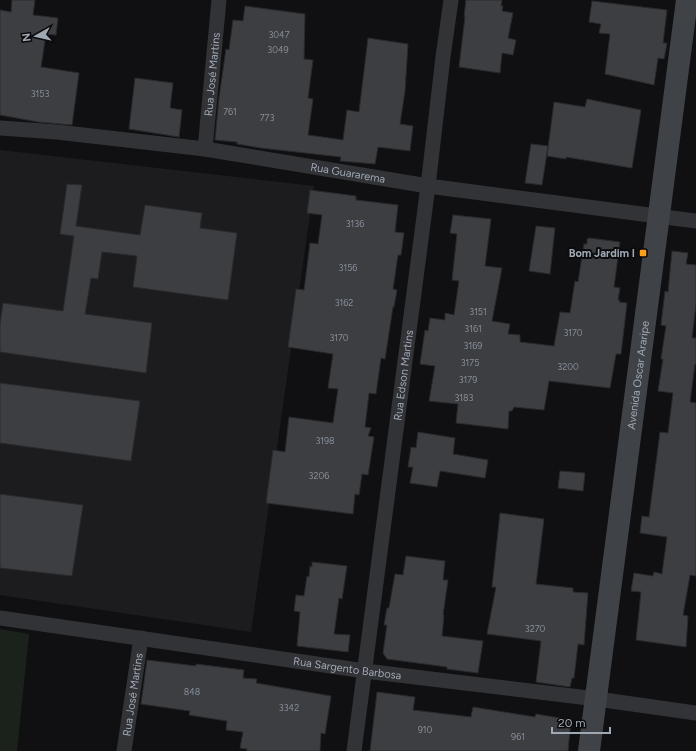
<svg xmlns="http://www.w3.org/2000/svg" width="696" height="751" font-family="Figtree,sans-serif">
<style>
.built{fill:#1c1c1f}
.green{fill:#1a221b}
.building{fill:#3c3e42;stroke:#2a2a2e}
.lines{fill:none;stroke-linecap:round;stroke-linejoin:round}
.street{stroke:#313337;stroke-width:15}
.secondary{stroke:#3f4247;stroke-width:22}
.poi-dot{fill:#ff9e1b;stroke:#0b0b0d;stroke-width:1.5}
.labels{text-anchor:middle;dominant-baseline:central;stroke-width:4;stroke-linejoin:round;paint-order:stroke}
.number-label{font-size:9px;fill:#878e98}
.street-label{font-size:11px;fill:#a0a8b4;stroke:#0b0b0d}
.poi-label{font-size:11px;font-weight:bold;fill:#a0a8b4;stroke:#0b0b0d;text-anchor:end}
</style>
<rect width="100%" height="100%" fill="#101012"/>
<path class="built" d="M0,150l314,36 -63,446 -251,-37z"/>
<path class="green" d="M0,629l29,5 -12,117h-17z"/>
<path class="building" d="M12,0h23l-2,15 25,3 -2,17 -10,-1 -5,33 38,6 -7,52 -34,-3 -38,-7v-105l11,2z
M466,0h36l-1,6h2l-1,5 11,2 -5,25 8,2 -3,15 -11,-2 -2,20 -41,-6 6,-50h-1z
M592,1l75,9 -4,33h4l-3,16 -6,-1 -4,27 -49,-11 5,-40 -11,-1 2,-9 -12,-2z
M245,6l60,8 -1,45 9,1 -5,38 5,1 -5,36 35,5 4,-30 12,2 9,-74 40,6 -3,47 -5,33 13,2 -3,25 -32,-4 -3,17 -35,-3 1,-4 -80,-9 -24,-4v-2l-22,-2 4,-42 7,-49 3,1 4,-30 10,1z
M135,78l38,5 -3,25 12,2 -3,27 -50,-8z
M587,99l54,11 -9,58 -66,-11v2l-19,-3 7,-54 31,5z
M531,144l17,2 -6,39 -17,-2z
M67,184l15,1 -6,41 64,9 5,-30 57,8 -2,15 37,5 -9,67 -95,-13 4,-31 -35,-4 -4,27 -7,-1 -6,36 67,9 -6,50 -146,-21v-28l3,-21 60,8 11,-75 -14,-2z
M310,190l46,6v4l42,5 -3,27 9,1 -3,22h-3l-5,34 4,1 -3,17h-1l-8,52 -4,-1 -5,36 -7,-1 -4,34 6,1 -3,8 6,1 -6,38 -6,-1 -3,21 -4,-1 -2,20 -87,-11 7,-53 12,2 4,-35 44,6 5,-34 -10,-1 5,-34 -45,-7 8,-58 8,1 6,-47 8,1 4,-29 -15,-2z
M453,215l38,4 -6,47 17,2 -10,53 18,3 -2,10 12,1v7l34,4 6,-34 10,1 5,-32 3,1 6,-38h3v-5l2,-1 31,4 -6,45 6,1 -2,12h2l-1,2 8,1 -6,51h-5l-6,34 -61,-7 -5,29 -30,-3 -2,4h-3l-1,18 -52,-6 2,-19 -29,-3 6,-35 -15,-2 5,-34 3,1 2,-13 15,2v-7l9,2 5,-34 -7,-1 5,-46 -7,-1z
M536,226l19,2 -5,46 -21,-3z
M672,251l16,2 -2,11 10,1v39l-4,34h4v26h-1l-5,38 6,1v173l-6,-1 -7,40 5,1 -2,31 -50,-7 5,-48 -10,-1 3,-18 19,3 1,-4 8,2 5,-37 -27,-4 2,-17 7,1 11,-85 8,1 5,-40 -15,-2 5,-32h-2l5,-33 -5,-1 4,-34 3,1z
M0,383l140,18 -9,60 -131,-18z
M418,432l37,6 -2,16 35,6 -3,18 -45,-7 -3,16 -27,-4 3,-16h-5l3,-20 5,1z
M560,471l25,2 -2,18 -25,-3z
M0,494l83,11 -11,71 -72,-8z
M500,513l44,6 -8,65 37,4v4l15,1 -4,52 -6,-1 -4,34h-2l-2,9 -34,-5 5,-41 -54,-7 9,-47h-4z
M406,556l39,5 -2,19h5l-5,35h1l-2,21 41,5 -5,32 -31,-4v-2l-60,-8 -4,-6 4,-28h-3l3,-17h2l6,-34 8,1z
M312,562l35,4 -5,33 -3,-1 -5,36 16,1 -2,17 -51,-6 3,-34 -6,-1 2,-16 8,1 3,-20 2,1 1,-11 2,1z
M147,660l49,6v-2l48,6 -1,8 14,1 -1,4 75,13 -6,38 -4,-1 -1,18h-73v-2l-7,-1 3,-16 -17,-2 1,-9 -38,-6 1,-4 -49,-7z
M377,692l38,5 -2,13 58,7 2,-10 62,10 1,-3 35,6 -3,31h-198z"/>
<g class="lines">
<g class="street">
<path id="s1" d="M0,128l57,4 148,17 223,37 268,35"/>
<path id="s2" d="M205,149l14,-149"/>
<path id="s3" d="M0,618l365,53 232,28 99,14"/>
<path id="s4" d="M124,751l17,-113"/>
<path id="s5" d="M354,751l74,-565 15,-129 8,-57"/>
</g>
<path class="secondary" id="s6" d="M589,751l98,-751"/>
</g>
<rect class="poi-dot" x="639" y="249" width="8" height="8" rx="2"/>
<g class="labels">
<g class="number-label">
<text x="279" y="34">3047</text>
<text x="278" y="49">3049</text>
<text x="40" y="93">3153</text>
<text x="230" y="111">761</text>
<text x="267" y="117">773</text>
<text x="355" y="223">3136</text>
<text x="348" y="267">3156</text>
<text x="344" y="302">3162</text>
<text x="478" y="311">3151</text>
<text x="473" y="328">3161</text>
<text x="573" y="332">3170</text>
<text x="339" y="337">3170</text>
<text x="473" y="345">3169</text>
<text x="470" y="362">3175</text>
<text x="568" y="366">3200</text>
<text x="468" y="379">3179</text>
<text x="464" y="397">3183</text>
<text x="325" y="440">3198</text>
<text x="319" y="475">3206</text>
<text x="535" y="628">3270</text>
<text x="192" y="691">848</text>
<text x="289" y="707">3342</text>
<text x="425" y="729">910</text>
<text x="518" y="736">961</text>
</g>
<g class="street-label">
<text stroke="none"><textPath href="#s2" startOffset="75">Rua José Martins</textPath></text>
<text stroke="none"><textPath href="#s1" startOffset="351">Rua Guararema</textPath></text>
<text stroke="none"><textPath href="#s5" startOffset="379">Rua Edson Martins</textPath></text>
<text stroke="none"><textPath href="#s6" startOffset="379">Avenida Oscar Araripe</textPath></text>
<text stroke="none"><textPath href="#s3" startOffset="351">Rua Sargento Barbosa</textPath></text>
<text stroke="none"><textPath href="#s4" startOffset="57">Rua José Martins</textPath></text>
</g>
<g class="poi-label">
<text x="635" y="253">Bom Jardim I</text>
</g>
</g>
<g transform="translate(36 36) rotate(262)" stroke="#0b0b0d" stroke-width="3" paint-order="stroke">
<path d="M0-3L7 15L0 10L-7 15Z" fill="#a0a8b4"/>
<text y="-6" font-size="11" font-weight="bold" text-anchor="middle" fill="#a0a8b4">N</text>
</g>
<path d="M552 727v6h58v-6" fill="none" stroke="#a0a8b4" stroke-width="2"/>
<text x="558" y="727" font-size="12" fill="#a0a8b4" stroke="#0b0b0d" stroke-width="3" paint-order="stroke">20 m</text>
</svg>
